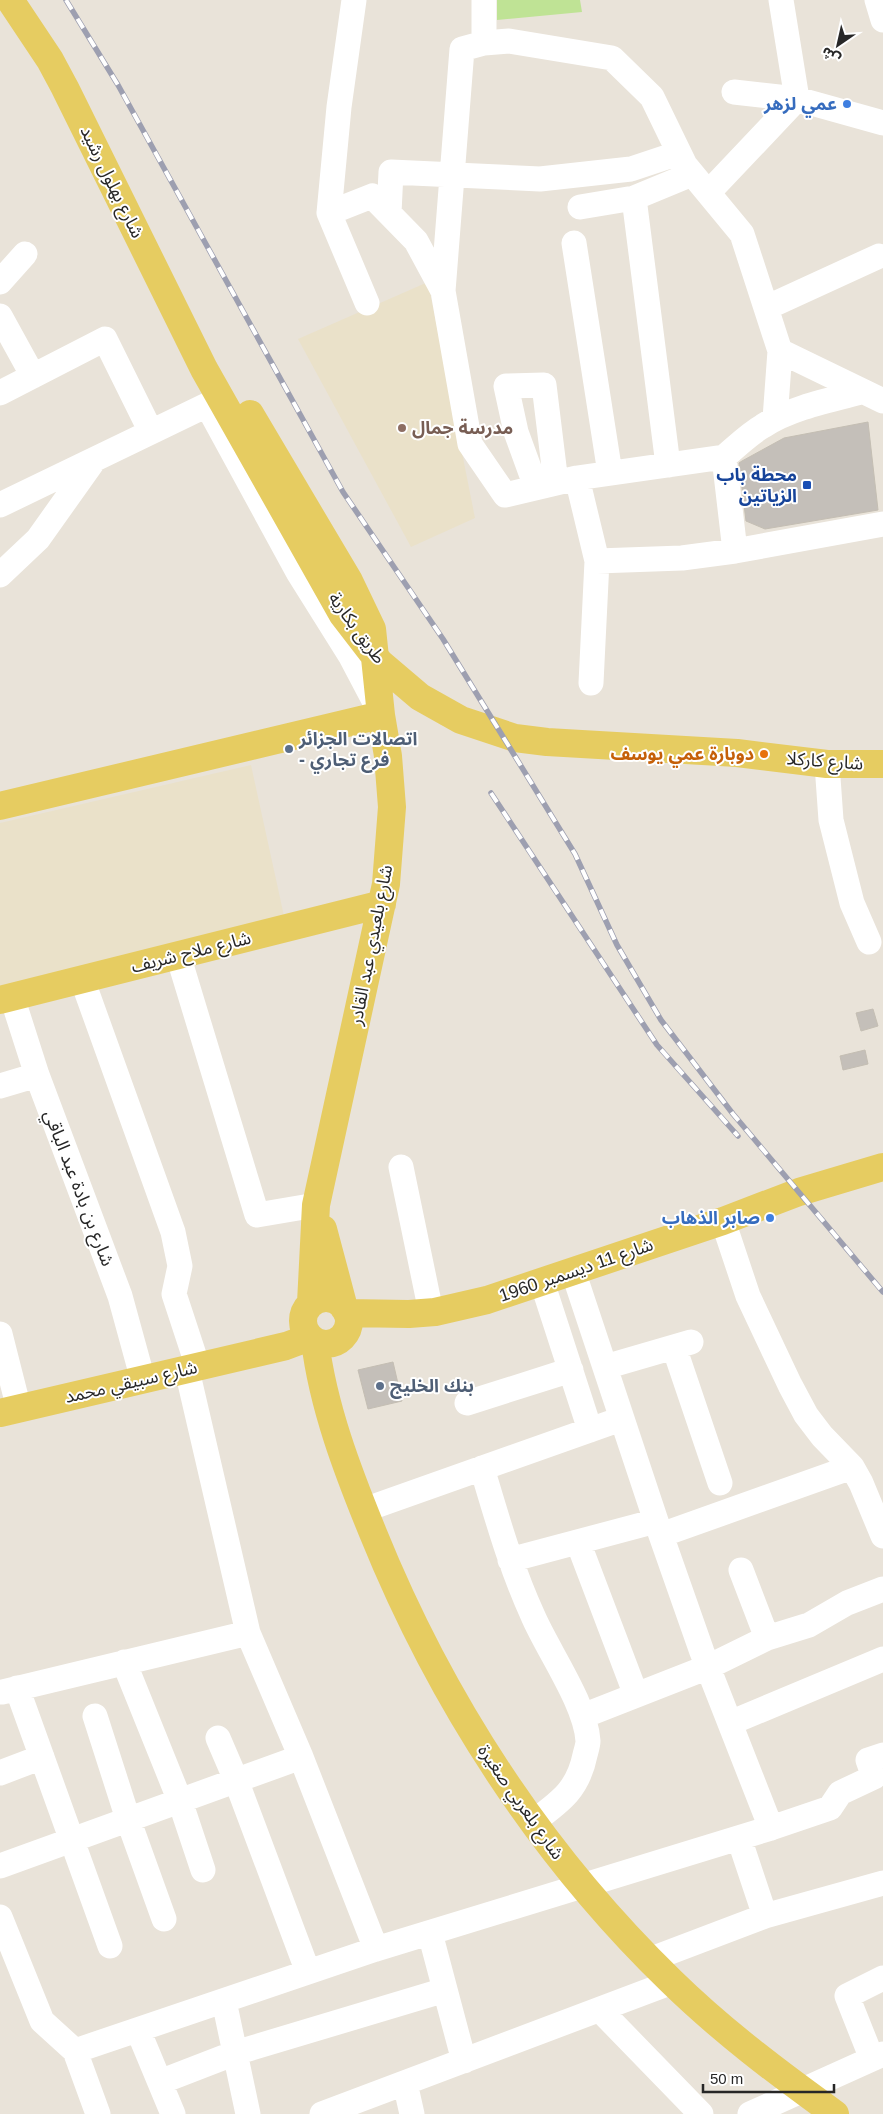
<svg xmlns="http://www.w3.org/2000/svg" width="883" height="2114" font-family="Helvetica,'Noto Sans Arabic',sans-serif">
<style>
.education{fill:#eae1c9}
.pitch{fill:#bfe395}
.building{fill:#c4bfb9;stroke:#c4beb3}
.lines{fill:none;stroke-linecap:round;stroke-linejoin:round}
.minor{stroke:#fff;stroke-width:25}
.major{stroke:#e6cc61;stroke-width:28}
.rail-casing{stroke:#9d9fb0;stroke-width:5.5}
.rail{stroke:#fff;stroke-width:4;stroke-dasharray:11;stroke-linecap:butt}
.shop-dot{fill:#3f7fe0;stroke:#fff;stroke-width:2}
.education-dot{fill:#8d6e63;stroke:#fff;stroke-width:2}
.transit-dot{fill:#1a4fb4;stroke:#fff;stroke-width:2}
.service-dot{fill:#5c6f8a;stroke:#fff;stroke-width:2}
.food-dot{fill:#e8710a;stroke:#fff;stroke-width:2}
.labels{text-anchor:middle;dominant-baseline:central;stroke-width:4;stroke-linejoin:round;paint-order:stroke}
.shop-label{font-size:18px;font-weight:bold;fill:#366cbe;stroke:#fff;text-anchor:end}
.street-label{font-size:18px;fill:#272727;stroke:#fff}
.education-label{font-size:18px;font-weight:bold;fill:#785e54;stroke:#fff;text-anchor:start}
.transit-label{font-size:18px;font-weight:bold;fill:#164399;stroke:#fff;text-anchor:end}
.service-label{font-size:18px;font-weight:bold;fill:#4e5e75;stroke:#fff;text-anchor:start}
.food-label{font-size:18px;font-weight:bold;fill:#c56008;stroke:#fff;text-anchor:end}
</style>
<rect width="100%" height="100%" fill="#e9e3d9"/>
<path class="education" d="M428,282l47,236 -64,29 -113,-208z
M251,765l33,151 -284,71v-164z"/>
<path class="pitch" d="M497,0h83l2,12 -85,8z"/>
<path class="building" d="M868,422l10,88 -113,19 -19,-8 -7,-58 3,-2 42,-23z
M873,1009l5,17 -17,5 -5,-18z
M865,1050l3,14 -25,6 -3,-14z
M393,1362l9,39 -34,8 -10,-39z"/>
<g class="lines">
<path class="minor" d="M484,0v43l25,-2 103,17 40,39 33,68 57,69 38,117 103,50
M877,0l6,20
M484,43l-22,6 -19,242 27,153 35,51 72,-17 147,-21
M734,92l63,7 86,24
M708,193l89,-94 -16,-99
M580,207l54,-9
M329,213l10,-106 15,-107
M389,213l2,-41 149,7 91,-10 48,-16
M574,243l36,230
M0,282l25,-28
M367,303l-38,-90 43,-17 44,45 27,50
M766,308l113,-52
M0,316l33,60
M861,392c-31,8 -71,16 -98,34 -14,8 -27,21 -39,31l11,94 148,-27
M0,393l105,-54 46,93
M775,419l5,-68
M668,465l-34,-267 58,-24
M577,478l20,83 85,-3 53,-7
M536,487l-20,-55 -10,-46 38,-1 12,98
M0,505l207,-100 91,167 52,83 30,57
M0,575l38,-36 54,-76
M591,683l6,-122
M827,764l4,56 21,83 17,39
M178,955l79,260 59,-10
M82,979l91,253 7,34 -6,28 24,73
M12,997l25,78 83,221 23,84
M0,1086l37,-11
M401,1167l30,145
M723,1221l25,75 42,89 16,30 16,21 30,31 9,16 22,53
M573,1271l83,250 46,131 69,176
M542,1282l48,148
M0,1334l19,75
M674,1347l46,136
M605,1367l86,-25
M187,1370l61,263 53,124 75,192
M467,1403l104,-33
M482,1468c15,50 29,100 51,148 15,35 53,88 55,125 0,4 -2,10 -3,14 -7,35 -25,47 -52,67
M364,1510l257,-91
M661,1535l191,-68
M578,1542l58,153
M510,1560l146,-39
M741,1570l26,68
M124,1662l56,139 23,69
M17,1688l93,258
M2,1692l246,-59
M95,1716l33,103 36,100
M583,1716l125,-49 59,-29 42,-13 38,-22 36,-14
M730,1723l153,-64
M218,1738l18,42 72,192
M0,1773l42,-16
M739,1838l26,78
M0,1866l301,-109
M0,1917l42,104 33,30 23,63
M430,1933l34,128
M649,1960l116,-44 118,-33
M224,2001l24,113
M600,2010l101,104
M138,2030l35,84
M75,2051l301,-102 395,-121 59,-20 10,-15 34,-16 -6,-17 15,-5
M872,2059l-25,-63 36,-18
M160,2082l75,-29 210,-63
M405,2083l7,31
M322,2114l350,-132
M750,2114l133,-60"/>
<path class="major" d="M10,0l40,60 15,28 139,281 139,246 37,48 40,34 41,23 54,18 32,4 190,11 90,11h56
M250,414l99,167 23,48 9,86
M0,806l381,-91 7,41 4,51 -6,77 -70,321 -5,98
M0,1000l382,-96
M323,1229l21,79
M303 1321a23 23 0 1 1 46 0a23 23 0 1 1-46 0Z
M347,1313l62,1 26,-2 52,-12 236,-79 76,-29 84,-25
M315,1341c8,66 33,131 58,192 68,168 168,322 298,448 50,49 107,92 164,133
M0,1413l286,-67 24,-9"/>
<defs>
<path id="rail" d="M66,0l52,85 225,407 100,147 132,215 42,91 44,75 72,94 150,178
M491,793l166,252 81,91"/>
</defs>
<use href="#rail" class="rail-casing"/>
<use href="#rail" class="rail"/>
</g>
<g class="shop-dot">
<circle cx="847" cy="104" r="5"/>
<circle cx="770" cy="1218" r="5"/>
</g>
<circle class="education-dot" cx="402" cy="428" r="5"/>
<rect class="transit-dot" x="802" y="480" width="10" height="10" rx="2.5"/>
<g class="service-dot">
<circle cx="289" cy="749" r="5"/>
<circle cx="380" cy="1386" r="5"/>
</g>
<circle class="food-dot" cx="764" cy="754" r="5"/>
<g class="labels">
<g class="shop-label">
<text x="837" y="104">عمي لزهر</text>
<text x="760" y="1218">صابر الذهاب</text>
</g>
<g class="street-label">
<text transform="translate(112 182) rotate(64)">شارع بهلول رشيد</text>
<text transform="translate(357 628) rotate(54)">طريق بكارية</text>
<text transform="translate(825 761) rotate(4)">شارع كاركلا</text>
<text transform="translate(371 945) rotate(-79)">شارع بلعيدي عبد القادر</text>
<text transform="translate(191 952) rotate(-14)">شارع ملاح شريف</text>
<text transform="translate(79 1188) rotate(69)">شارع بن بادة عبد الباقي</text>
<text transform="translate(576 1270) rotate(-19)">شارع 11 ديسمبر 1960</text>
<text transform="translate(131 1382) rotate(-13)">شارع سبيقي محمد</text>
<text transform="translate(521 1802) rotate(55)">شارع بلعربي صغيرة</text>
</g>
<g class="education-label">
<text x="412" y="428">مدرسة جمال</text>
</g>
<g class="transit-label">
<text x="797" y="475">محطة باب<tspan x="797" dy="21">الزياتين</tspan></text>
</g>
<g class="service-label">
<text x="299" y="739">اتصالات الجزائر<tspan x="299" dy="21">- فرع تجاري</tspan></text>
<text x="390" y="1386">بنك الخليج</text>
</g>
<g class="food-label">
<text x="754" y="754">دوبارة عمي يوسف</text>
</g>
</g>
<g transform="translate(838 45) rotate(214)" stroke="#ffffff" stroke-width="4" paint-order="stroke">
<path d="M0-4L9 19L0 12L-9 19Z" fill="#272727"/>
<text y="-8" font-size="14" font-weight="bold" text-anchor="middle" fill="#272727">ش</text>
</g>
<path d="M703 2084v8h131v-8" fill="none" stroke="#272727" stroke-width="2.5"/>
<text x="710" y="2084" font-size="15" fill="#272727" stroke="#ffffff" stroke-width="4" paint-order="stroke">50 m</text>
</svg>
